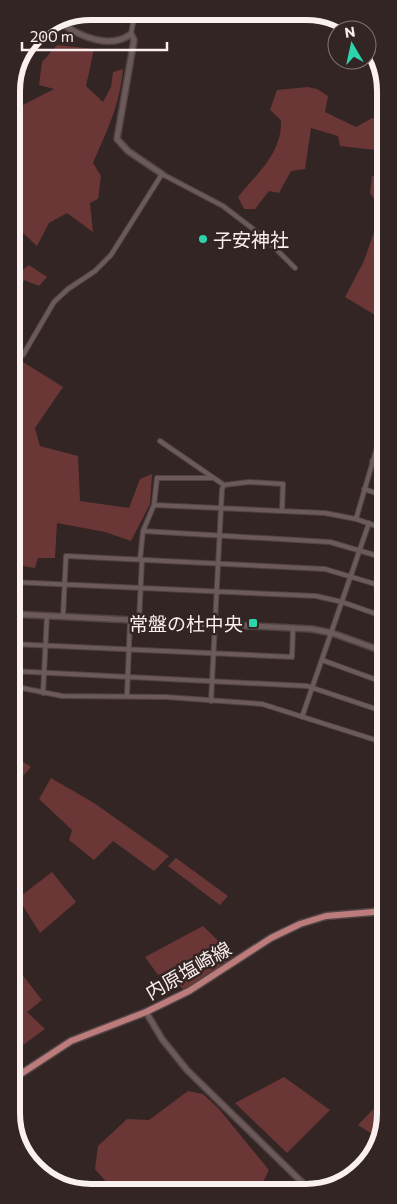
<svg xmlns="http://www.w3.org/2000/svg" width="397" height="1204" font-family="Commissioner,'Noto Sans JP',sans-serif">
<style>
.green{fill:#6a3636}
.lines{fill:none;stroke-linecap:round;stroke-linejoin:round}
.minor-casing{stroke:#514343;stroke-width:6}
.tertiary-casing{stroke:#514343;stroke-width:8}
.primary-casing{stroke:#514343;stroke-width:9}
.minor{stroke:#6c5a5a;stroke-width:4}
.tertiary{stroke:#6c5a5a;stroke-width:5}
.primary{stroke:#bc7c7c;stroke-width:6}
.poi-dot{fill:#2dd4ab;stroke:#332524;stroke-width:2}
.labels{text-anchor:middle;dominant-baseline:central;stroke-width:5;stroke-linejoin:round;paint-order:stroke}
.poi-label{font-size:19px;fill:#faf0ef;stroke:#332524;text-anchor:start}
.street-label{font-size:19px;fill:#faf0ef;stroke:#332524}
.rim{fill:none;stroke:#faf0ef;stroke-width:6}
</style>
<rect width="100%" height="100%" fill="#332524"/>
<path class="green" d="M57,45l37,4 -8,37 17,16 8,-15 2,-15 10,-3c-4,39 -15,59 -30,94l8,13 -3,23 -8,4 3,29 -26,-19 -18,10 -12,23 -25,-23 -1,-108 6,-7 37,-19 -15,-4 3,-23z
M308,87l9,2 11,7 -3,16 31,15 16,-9 12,3v30l-44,-5 -2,-10 -27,-8 -6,41 -14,2 -12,22 -10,-2 -14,18h-11l-6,-12c20,-25 44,-43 43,-77l-11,-10 7,-20z
M372,176l12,3 1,142 -40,-24 19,-36 18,-52 -12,-16z
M29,265l18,12 -8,9 -15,-6 -11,31 -1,-33z
M12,345l11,17 40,25 -28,41 5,18 38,10 2,45 49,7 11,-29 12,-5 -2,30 -19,37 -26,-9 -48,-9 -2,35h-17l-3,10 -23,-4 6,-69h-6z
M12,754l19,13 -19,21z
M51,778l43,25 75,53 -15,15 -41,-30 -19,19 -25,-20 3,-10 -33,-31z
M176,858l52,38 -8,9 -52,-39z
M52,872l24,30 -36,31 -22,-35z
M203,926l31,30 -37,27 -14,6 -17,-17 -8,3 -13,-18z
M14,943l7,15 -7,6 28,36 -15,12 18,17 -22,16 -10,-2z
M284,1077l46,33 -43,43 -52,-50z
M188,1091l15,3 16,15 50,61 -7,14 9,7h-56l-4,-5 -4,5h-93l-19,-22 3,-23 29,-27 22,1z
M386,1096v22l-14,16 -14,-9z"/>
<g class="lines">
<defs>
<path id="minor" d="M131,34l4,-22
M23,355l31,-53 14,-13 27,-18 16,-16 51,-81 61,32 43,33 29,29
M160,441l64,44 25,-3 34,2 -1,27
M372,461l13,4
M364,489l21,7
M154,505l171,8 31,6 29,10
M356,519l29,-99
M143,531l187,11 55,16
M140,560l3,-29 11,-26 3,-27h57
M12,582l304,14 26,6 43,15
M63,617l3,-61 259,13 60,18
M139,621l3,-61
M12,644l280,13 1,-29
M322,660l63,23
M12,671l295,15 78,26
M12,686l50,10 104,1 96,7 123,39
M43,693l4,-77
M127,696l3,-75
M211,701l10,-193 1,-19 2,-4
M302,717l67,-194
M385,787l-5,9 5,3"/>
<path id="tertiary" d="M61,23c18,13 49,27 70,11l3,6 -17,99 11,12 34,23
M12,614l300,15 20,4 53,19
M146,1012l16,27 25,31 124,121"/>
<path id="primary" d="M13,1079l58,-38 75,-29 43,-21 82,-53 29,-14 26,-8 59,-5"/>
</defs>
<use href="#minor" class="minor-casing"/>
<use href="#tertiary" class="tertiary-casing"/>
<use href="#primary" class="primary-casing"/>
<use href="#minor" class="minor"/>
<use href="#tertiary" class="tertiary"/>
<use href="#primary" class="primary"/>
</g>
<g class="poi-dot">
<circle cx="203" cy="239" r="5"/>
<rect x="248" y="618" width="10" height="10" rx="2.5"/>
</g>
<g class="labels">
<g class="poi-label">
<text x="213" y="239">子安神社</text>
<text x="243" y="623" text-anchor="end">常盤の杜中央</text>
</g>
<g class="street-label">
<text transform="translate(188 970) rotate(-30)">内原塩崎線</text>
</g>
</g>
<path d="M0 0H397V1204H0ZM91 20H306A71 71 0 0 1 377 91V1113A71 71 0 0 1 306 1184H91A71 71 0 0 1 20 1113V91A71 71 0 0 1 91 20Z" fill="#332524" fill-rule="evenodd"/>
<path class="rim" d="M91 20H306A71 71 0 0 1 377 91V1113A71 71 0 0 1 306 1184H91A71 71 0 0 1 20 1113V91A71 71 0 0 1 91 20Z"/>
<g transform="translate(352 45) rotate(351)"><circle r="24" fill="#332524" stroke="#837675"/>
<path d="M0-4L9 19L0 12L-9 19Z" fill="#2dd4ab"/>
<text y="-8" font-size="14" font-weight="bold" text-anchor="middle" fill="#faf0ef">N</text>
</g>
<path d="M22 42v8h145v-8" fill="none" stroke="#faf0ef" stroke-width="2.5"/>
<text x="30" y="42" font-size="15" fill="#faf0ef" stroke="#332524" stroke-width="4" paint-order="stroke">200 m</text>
</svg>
